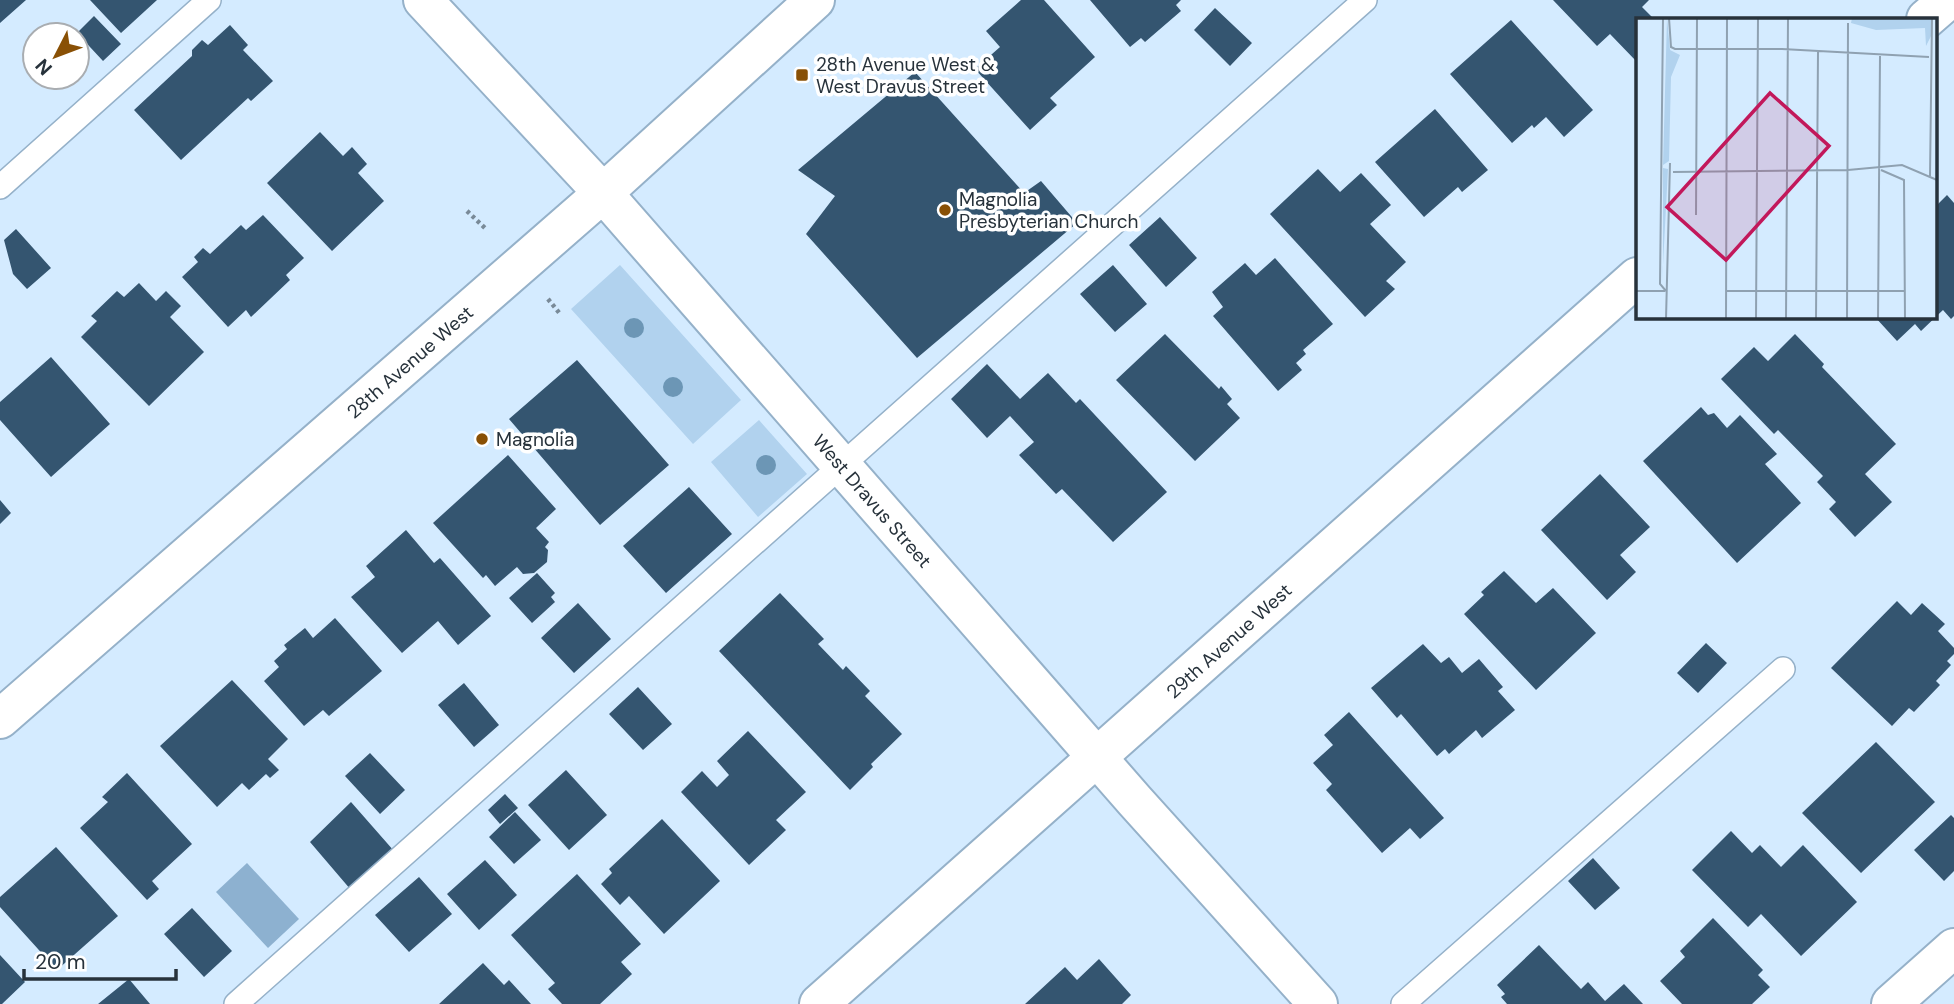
<svg xmlns="http://www.w3.org/2000/svg" width="1954" height="1004" font-family="'DM Sans',sans-serif">
<style>
.green{fill:#b1d2ee}
.water{fill:#8db1d0}
.building{fill:#345570}
.lines{fill:none;stroke-linecap:round;stroke-linejoin:round}
.service-casing{stroke:#95b1c9;stroke-width:26}
.minor-casing{stroke:#95b1c9;stroke-width:42}
.tertiary-casing{stroke:#95b1c9;stroke-width:42}
.path{stroke:#798a98;stroke-width:4.5;stroke-dasharray:3.5 3.5;stroke-linecap:butt}
.service{stroke:#fff;stroke-width:23}
.minor{stroke:#fff;stroke-width:38}
.tertiary{stroke:#fff;stroke-width:38}
.tree{fill:#6c96b5}
.poi-dot{fill:#895005;stroke:#fff;stroke-width:2.5}
.labels{text-anchor:middle;dominant-baseline:central;stroke-width:7;stroke-linejoin:round;paint-order:stroke}
.poi-label{font-size:19px;fill:#27323b;stroke:#fff;text-anchor:start}
.street-label{font-size:19px;fill:#27323b;stroke:#fff}
.inset-road{fill:none;stroke:#8fa1b1;stroke-width:2}
.view{fill:#c2185b;fill-opacity:0.15;stroke:#c2185b;stroke-width:3.5}
.inset-edge{fill:none;stroke:#27323b;stroke-width:3.5}
</style>
<rect width="100%" height="100%" fill="#d4ebff"/>
<path class="green" d="M620,265l121,135 -48,44 -122,-135z
M759,420l48,54 -49,43 -47,-55z"/>
<path class="water" d="M247,863l52,56 -31,29 -52,-56z"/>
<path class="building" d="M0,0h26l-26,23z
M90,0h67l-36,33z
M1021,0h23l51,57 -45,41 7,7 -27,25 -55,-61 25,-22 -14,-16z
M1090,0h91l-5,5 5,6 -36,31 -4,-4 -11,9z
M1553,0h96l-7,7 12,12h-17v43l-27,-28 -13,12z
M1215,8l37,35 -22,23 -36,-36z
M94,16l27,28 -18,17 -26,-28z
M1511,20l82,90 -29,27 -18,-20 -12,11 -2,-3 -20,18 -62,-69z
M230,25l18,20 -5,5 30,31 -22,20 -3,-3 -67,62 -47,-50 58,-54v-6l10,-10 6,5z
M915,72l109,121 17,-12 36,42 -160,135 -111,-124 29,-38 -37,-26z
M1435,109l53,61 -26,22 -4,-5 -34,30 -49,-55z
M320,132l23,24 9,-9 15,17 -9,9 26,28 -52,50 -65,-68z
M1318,169l22,23 21,-19 30,32 -21,19 36,38 -20,19 9,8 -30,28 -95,-103z
M1947,195l7,8v113l-3,3 -8,-9 -22,21 -6,-7 -18,17 -22,-24h60v-110z
M263,215l41,43 -18,17 4,5 -39,37 -5,-7 -18,17 -46,-50 16,-15 -4,-5 9,-9 7,6 31,-29 5,5z
M1160,217l37,41 -31,29 -37,-42z
M16,229l35,39 -24,21 -14,-15 -9,-34z
M1275,258l58,66 -30,26 3,4 -10,9 6,7 -24,21 -65,-75 10,-9 -11,-15 33,-29 11,12z
M1113,265l34,39 -32,28 -35,-38z
M139,283l17,18 10,-10 15,15 -11,11 34,35 -55,54 -68,-69 16,-16 -6,-5 26,-25 7,6z
M1165,334l54,55 2,-3 11,13 -5,5 13,14 -45,43 -79,-81z
M1795,334l29,30 -2,3 74,77 -31,30 27,28 -37,35 -26,-28 7,-7 -19,-20 6,-6 -45,-46 -4,4 -53,-55 33,-32 14,14z
M51,357l59,67 -59,53 -51,-57v-18z
M577,360l92,105 -69,60 -91,-106z
M987,364l33,35 28,-26 28,30 4,-4 87,93 -54,50 -51,-53 -6,5 -37,-39 15,-13 -24,-26 -23,22 -36,-39z
M1701,407l7,8 6,-2 13,15 13,-13 37,39 -12,10 36,39 -64,60 -94,-102z
M508,455l48,54 -20,19 13,14 -4,5 3,3 -1,12 -13,11 -11,1 -6,-7 -22,19 -9,-11 -3,3 -50,-55z
M1600,474l50,53 -30,28 16,17 -29,28 -66,-70z
M689,487l43,47 -66,59 -43,-47z
M0,500l11,13 -11,11z
M406,530l28,33 6,-5 51,58 -33,29 -20,-24 -36,32 -51,-56 24,-20 -9,-11z
M1504,571l32,32 17,-15 43,45 -60,57 -72,-76 20,-19 -3,-3z
M537,573l18,20 -4,4 4,5 -23,21 -23,-25z
M780,593l44,46 -6,5 25,26 3,-4 24,25 -5,5 37,38 -31,30 2,3 -23,23 -131,-139z
M1897,601l14,14 11,-12 23,21 -7,7 16,17v6l-7,7 4,4 -15,16 4,4 -26,27 -5,-4 -17,18 -61,-58z
M578,603l33,36 -37,34 -33,-35z
M335,618l47,53 -53,45 -6,-6 -19,16 -40,-45 15,-14 -5,-6 13,-12 -3,-4 21,-17 8,10z
M1706,643l21,20 -29,30 -21,-20z
M1423,644l18,19 8,-6 13,16 17,-14 24,28 -5,4 17,19 -33,28 -6,-8 -27,24 -4,-5 -8,7 -36,-42 -4,4 -26,-30z
M232,680l56,59 -20,20 11,11 -9,8 -4,-4 -17,16 -7,-7 -25,24 -57,-61z
M464,683l35,42 -25,22 -36,-42z
M638,687l34,37 -29,26 -34,-36z
M1349,712l95,106 -24,21 -10,-11 -28,25 -56,-63 6,-6 -19,-21 20,-18 -9,-10z
M748,731l58,61 -30,28 10,10 -37,35 -68,-73 21,-21 15,16 12,-12 -12,-14z
M1876,742l59,60 -74,71 -59,-60z
M370,753l35,37 -25,24 -35,-38z
M566,770l41,45 -38,35 -41,-45z
M127,773l65,71 -40,37 7,8 -12,11 -67,-72 28,-26 -6,-5z
M505,794l13,14 -18,16 -12,-14z
M351,802l43,49 -43,39 -41,-48z
M515,812l26,28 -27,24 -25,-27z
M1951,815l3,3v53l-10,10 -30,-31z
M662,819l58,62 -56,53 -35,-38 -9,9 -19,-21 11,-11 -3,-4z
M1731,831l21,22 8,-8 21,22 22,-22 54,57 -56,54 -40,-42 -13,13 -56,-57z
M56,847l62,69 -61,54 -57,-63v-10z
M1593,858l27,30 -25,22 -27,-29z
M485,860l32,35 -38,35 -32,-36z
M577,874l64,70 -20,18 11,12 -32,30h-38l-14,-15 7,-6 -44,-48z
M419,877l33,37 -43,38 -34,-37z
M192,908l40,43 -28,26 -40,-43z
M1713,918l50,52 -5,5 12,12 -18,17h-70l-22,-23 25,-24 -5,-6z
M1539,945l42,44 7,-7 17,19 19,-17 19,20h-136l-6,-7 4,-3 -8,-9z
M0,955l25,27 -23,22h-2z
M1099,959l32,36 -9,9h-97l40,-37 12,13z
M483,963l21,22 5,-5 22,24h-92z
M129,979l21,25h-52z"/>
<g class="lines">
<defs>
<path id="service" d="M0,187l209,-187
M236,1004l1129,-1004
M1403,1004l380,-335"/>
<path id="minor" d="M1926,19l22,-19
M819,1004l818,-727"/>
<path id="tertiary" d="M423,0l180,193 532,608 183,203
M0,719l603,-526 212,-193
M1891,1004l63,-56"/>
</defs>
<use href="#service" class="service-casing"/>
<use href="#minor" class="minor-casing"/>
<use href="#tertiary" class="tertiary-casing"/>
<path class="path" d="M467,211l20,19
M548,299l13,16"/>
<use href="#service" class="service"/>
<use href="#minor" class="minor"/>
<use href="#tertiary" class="tertiary"/>
</g>
<g class="tree">
<circle cx="634" cy="328" r="10"/>
<circle cx="673" cy="387" r="10"/>
<circle cx="766" cy="465" r="10"/>
</g>
<g class="poi-dot">
<rect x="795" y="68" width="14" height="14" rx="3.5"/>
<circle cx="945" cy="210" r="7"/>
<circle cx="482" cy="439" r="7"/>
</g>
<g class="labels">
<g class="poi-label">
<text x="816" y="64">28th Avenue West &amp;<tspan x="816" dy="22">West Dravus Street</tspan></text>
<text x="959" y="199">Magnolia<tspan x="959" dy="22">Presbyterian Church</tspan></text>
<text x="496" y="439">Magnolia</text>
</g>
<g class="street-label">
<text transform="translate(410 362) rotate(-41)">28th Avenue West</text>
<text transform="translate(872 501) rotate(49)">West Dravus Street</text>
<text transform="translate(1229 641) rotate(-42)">29th Avenue West</text>
</g>
</g>
<g transform="translate(1636 18)">
<rect width="301" height="301" fill="#d4ebff"/>
<path d="M31,0l3,32 10,5 -9,22 -2,84 -6,4zM216,0h80l-1,18 -5,10 -1,-18 -49,2 -25,-7zM27,150l5,1 -6,115 1,-16z" fill="#b1d2ee"/>
<path class="inset-road" d="M27,0l-3,266 6,7M33,0l2,29 4,2h107l147,8M245,152l23,10 1,139M37,154l175,-2 54,-5 35,15M294,158l2,-158M60,197l1,-197M0,273h29M90,273h179M30,301l4,-156M90,301l1,-301M120,301l2,-301M150,301l2,-301M180,301l2,-267M211,301l1,-296M242,301l2,-263"/>
<path class="view" d="M134,75l59,53 -103,114 -59,-53z"/>
<rect width="301" height="301" class="inset-edge"/>
</g>
<g transform="translate(56 56) rotate(228)"><circle r="33" fill="#ffffff" stroke="#a9adb1" stroke-width="2"/>
<path d="M0-5L12 26L0 18L-12 26Z" fill="#895005"/>
<text y="-10" font-size="19" font-weight="bold" text-anchor="middle" fill="#27323b">N</text>
</g>
<path d="M24 969v10h152v-10" fill="none" stroke="#27323b" stroke-width="3.5"/>
<text x="35" y="969" font-size="21" fill="#27323b" stroke="#ffffff" stroke-width="5" paint-order="stroke">20 m</text>
</svg>
